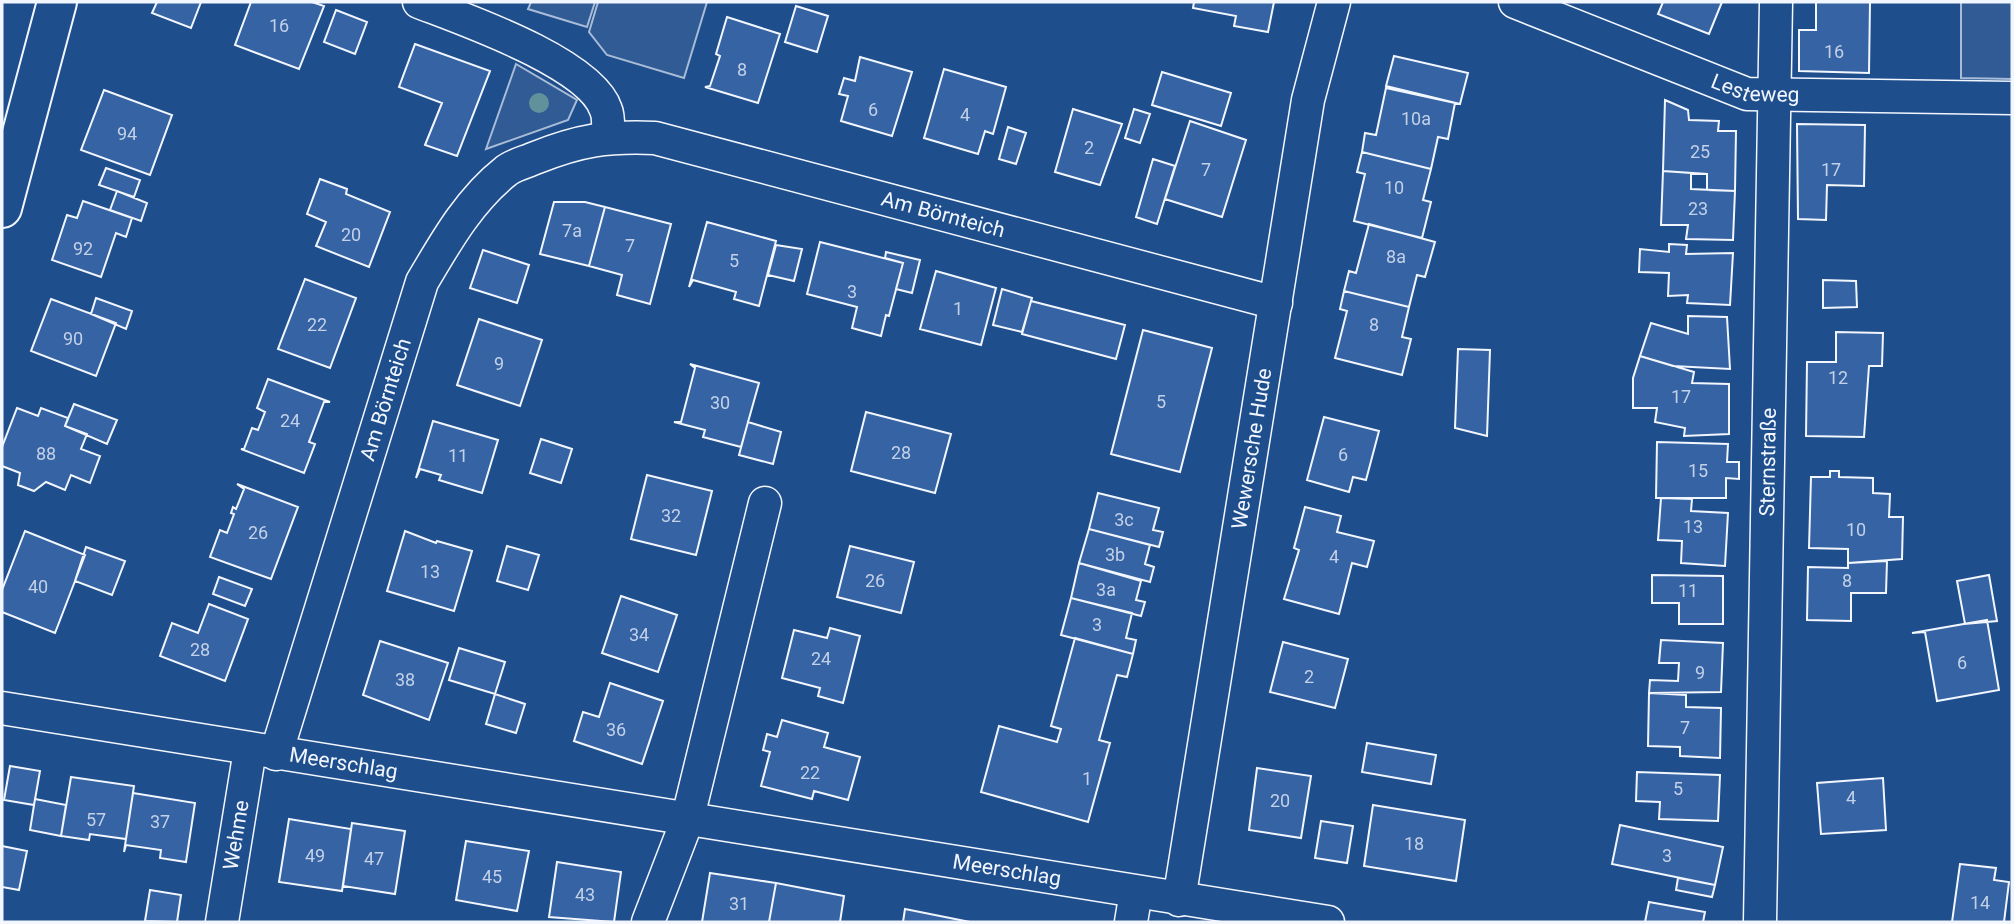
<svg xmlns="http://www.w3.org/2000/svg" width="2014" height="924" font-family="Roboto,sans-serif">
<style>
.green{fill:#305b95;stroke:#a8bbd7;stroke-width:2}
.building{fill:#3563a3;stroke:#f2f6ff;stroke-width:2}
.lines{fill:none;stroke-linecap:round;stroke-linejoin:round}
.street-casing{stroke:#f2f6ff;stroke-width:35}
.secondary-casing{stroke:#f2f6ff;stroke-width:42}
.street{stroke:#1f4e8c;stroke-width:32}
.secondary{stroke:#1f4e8c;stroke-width:38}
.tree{fill:#61919a}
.labels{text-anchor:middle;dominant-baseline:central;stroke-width:5;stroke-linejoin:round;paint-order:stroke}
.number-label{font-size:18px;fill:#c3d1e8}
.street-label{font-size:21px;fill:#f2f6ff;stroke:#1f4e8c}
</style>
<rect width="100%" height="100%" fill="#1f4e8c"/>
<path class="green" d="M531,2h64l-8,25 -59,-18z
M598,2h109l-23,76 -77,-23 -18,-23z
M1961,2h51v77l-51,-1z
M516,64l61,36 -9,20 -82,29z"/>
<path class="building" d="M157,2h44l-10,26 -39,-15z
M251,2h61l12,4 -25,63 -64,-24z
M1194,2h80l-6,30 -34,-6 2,-10 -43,-8z
M1663,2h59l-13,32 -51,-20z
M1816,2h54l-1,71 -70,-2v-41h17z
M796,6l32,10 -11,36 -32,-10z
M336,10l31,12 -12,32 -31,-12z
M727,17l53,17 -22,69 -53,-16 5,-1 10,-30 -4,-2z
M415,44l75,27 -33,85 -32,-11 17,-42 -43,-16z
M1394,56l74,17 -8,31 -74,-18z
M860,57l52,15 -20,64 -51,-15 7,-25 -9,-2 5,-16 11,3z
M944,69l62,18 -13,47 -8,-3 -7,23 -54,-16z
M1162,72l69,21 -10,33 -69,-21z
M1386,88l69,15 -7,36 -10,-2 -7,32 -69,-17 3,-19 11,2z
M104,90l68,25 -22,60 -69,-25z
M1665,100l23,10 1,10 30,1 -1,10h18l-1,60 -28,-1v-16l-44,-3z
M1073,109l49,15 -22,61 -45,-13z
M1134,109l16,5 -10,29 -15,-5z
M1190,121l56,19 -24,77 -57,-18z
M1797,124l68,1 -1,61 -37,-1 -1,35 -28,-1z
M1008,127l18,6 -10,31 -17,-5z
M1362,152l69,17 -8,31 8,2 -9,36 -68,-17 11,-47 -8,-2z
M1153,159l22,7 -18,58 -21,-7z
M106,168l34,12 -6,17 -35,-12z
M1663,171l28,2v16l44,2 -2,49 -47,-1 2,-14h-27z
M320,179l27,10 -1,5 44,18 -21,55 -53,-21 10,-24 -19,-8z
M117,191l30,12 -6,18 -31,-11z
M83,201l49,17 -6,19 -10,-4 -15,44 -49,-17 15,-45 10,3z
M554,202h31l20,5 -16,59 -49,-12z
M605,207l66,17 -21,80 -33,-9 5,-20 -33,-9z
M707,222l69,19 -17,65 -25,-7 2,-7 -43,-12 -4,7z
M1369,224l66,18 -10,35 -8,-2 -8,32 -65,-16 5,-20 7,2z
M820,242l83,21 -14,53 -3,-1 -5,21 -29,-8 5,-21 -50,-13z
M1669,244l18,1 -1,9 47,-1 -3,52 -43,-2 1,-8 -20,1 1,-23 -30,-1 1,-23 29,3z
M776,245l26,4 -8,32 -26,-6z
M483,250l46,15 -12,38 -47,-15z
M886,252l34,8 -8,33 -16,-4 7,-26 -18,-5z
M936,271l60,17 -15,57 -61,-16z
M305,279l51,19 -26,70 -52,-19z
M1823,280l33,1 1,26 -34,1z
M1002,289l30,9 -10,34 -29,-7z
M1344,291l65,16 -7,30 9,2 -9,36 -67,-17 12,-47 -7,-2z
M96,298l36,13 -6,18 -35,-15z
M51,299l65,24 -20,53 -65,-25z
M1031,301l94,24 -9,34 -94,-25z
M1688,316l39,1 3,52 -57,-3 -33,-10 11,-33 37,11z
M479,319l63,21 -22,66 -63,-21z
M1143,330l69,18 -32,124 -69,-18z
M1836,332l47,1 -1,33h-13l-5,71 -58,-1 1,-74h29z
M1458,349l32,1 -3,86 -32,-8z
M1640,356l54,16 -2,11 37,1v50l-45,2 1,-8 -30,-6 2,-14h-24v-30z
M690,364l69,19 -18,64 -38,-10 2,-7 -31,-8h7l14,-54z
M268,379l62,23h-6l-15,40 6,2 -11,29 -63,-24h3l8,-21 6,2 7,-18 -8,-4z
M74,404l43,16 -10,24 -42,-18z
M17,408l21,8 3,-8 27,10 -3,8 22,8 -6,15 19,7 -10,27 -19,-8 -6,15 -19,-8 -12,9 -16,-6 2,-12 -18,-7v-19z
M866,412l85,22 -16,59 -84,-22z
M1324,417l55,14 -13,49 -13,-3 -4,15 -42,-12z
M433,421l65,19 -16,53 -43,-13 2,-5 -21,-6 -4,9z
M748,422l33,10 -8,32 -34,-9z
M541,439l31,10 -11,34 -31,-10z
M1657,442l71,2 -1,18h12v17l-13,-1v20h-70z
M1830,471h9v6l34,1v15l17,1 -1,23h14l-1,42 -54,4v-14l-39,-1 2,-71h19z
M647,475l65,16 -16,64 -65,-16z
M237,484l61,23 -27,72 -61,-22 10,-27 7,3 7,-19 -3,-1 2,-6 3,2 8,-20z
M1098,493l61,15 -6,22 10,2 -4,15 -70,-18z
M1661,498l31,1 -1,12 37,2 -3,53 -44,-3 1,-22 -24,-1z
M1305,507l36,9 -4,16 37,9 -7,26 -15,-4 -13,51 -55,-15 15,-49 -5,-2z
M1089,529l61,16 -5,19 9,3 -4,15 -71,-19z
M25,531l60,24 -30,78 -53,-21v-22z
M405,531l31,12 1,-2 35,10 -18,60 -67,-20z
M507,546l32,9 -11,35 -31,-9z
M850,546l64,16 -13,51 -64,-16z
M86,547l39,14 -13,34 -37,-14z
M1887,561l-1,32h-35v28l-44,-1 1,-53 40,1v-5z
M1079,563l62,18 -5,19 9,2 -4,14 -70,-18z
M1652,575l71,1v48h-44v-21h-27z
M1989,575l8,46 -32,3 -8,-43z
M219,577l33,12 -7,17 -32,-12z
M621,596l56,19 -19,57 -56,-19z
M1071,598l61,15 -6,25 10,2 -3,14 -72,-19z
M209,604l39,15 -23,62 -65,-25 12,-33 26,10z
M1987,620l12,70 -62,11 -12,-69 -13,1z
M830,628l30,8 -17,67 -25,-7 2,-8 -38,-10 12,-48 33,8z
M1075,638l58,16 -6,23 -10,-2 -18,65 11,3 -22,79 -107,-30 18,-66 58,16 4,-13 -10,-3z
M1661,640l62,3 -2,49 -72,1 1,-13 28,1 1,-18h-20z
M380,641l68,22 -19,57 -66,-25z
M1283,642l65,17 -13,49 -65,-16z
M459,648l46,14 -10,32 -46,-14z
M610,683l53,18 -21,63 -68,-23 9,-29 16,5z
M1649,693l37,2v12l35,1 -1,50 -40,-2v-9l-32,-1z
M495,694l30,10 -9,29 -30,-9z
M782,720l46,13 -4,14 36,10 -12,43 -34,-9 -2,8 -51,-13 9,-34 -7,-2 4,-16 10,3z
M1367,743l69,12 -5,29 -69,-12z
M10,766l30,5 -6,34 -30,-5z
M1257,768l54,8 -10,62 -52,-8z
M1637,772l83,3 -2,46 -59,-2 1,-17 -24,-1z
M71,777l63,9 -8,53 -36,-5 -1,6 -28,-4z
M1883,778l3,52 -65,4 -4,-51z
M133,793l62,10 -9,59 -26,-4 1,-8 -35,-5 -2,7z
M35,799l31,6 -5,31 -31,-6z
M1373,805l92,15 -9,61 -92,-15z
M289,819l62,10 -9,62 -63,-9z
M1321,821l32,5 -6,37 -32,-5z
M352,823l53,8 -10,63 -52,-8z
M1620,825l103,22 -8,38 -103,-21z
M466,841l63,10 -12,60 -61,-11z
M2,846l25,5 -8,39 -17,-3z
M557,862l64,10 -7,50 -65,-5z
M1960,864l36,4 -2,12 15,2 -5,40h-52z
M710,873l66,10 -7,39h-67z
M1678,878l37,7 -3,12 -36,-7z
M776,883l68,13 -4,26h-71z
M150,890l31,5 -4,27 -32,-1z
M1649,902l56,10 -2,10h-58z
M905,909l65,13h-67z"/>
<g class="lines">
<defs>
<g id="street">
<path d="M419,2c44,17 172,61 187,108 3,7 2,18 2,26"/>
<path id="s1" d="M1515,2l232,92 265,4"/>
<path id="s2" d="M2,708l1326,214"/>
<path id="s3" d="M276,754l146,-472c23,-39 47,-82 84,-111 7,-6 20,-9 29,-13 45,-18 72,-22 120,-20l621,165"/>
<path id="s4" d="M1179,900l129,-800 26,-98"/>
<path id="s5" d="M222,922l28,-172"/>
<path d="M648,922l39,-101 78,-318"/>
<path d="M1131,922l5,-30"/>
<path id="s6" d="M1760,922l16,-920"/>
</g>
<path id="secondary" d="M2,208l55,-206"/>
</defs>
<use href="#street" class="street-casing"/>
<use href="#secondary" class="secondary-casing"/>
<use href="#street" class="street"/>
<use href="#secondary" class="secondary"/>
</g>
<circle class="tree" cx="539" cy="103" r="10"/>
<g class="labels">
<g class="number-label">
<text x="279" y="25">16</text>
<text x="1834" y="51">16</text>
<text x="742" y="69">8</text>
<text x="873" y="109">6</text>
<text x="965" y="114">4</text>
<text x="1416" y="118">10a</text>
<text x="127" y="133">94</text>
<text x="1089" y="147">2</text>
<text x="1700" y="151">25</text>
<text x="1206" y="169">7</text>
<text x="1831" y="169">17</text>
<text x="1394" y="187">10</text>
<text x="1698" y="208">23</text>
<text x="572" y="230">7a</text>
<text x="351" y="234">20</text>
<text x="630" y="245">7</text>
<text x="83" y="248">92</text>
<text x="1396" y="256">8a</text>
<text x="734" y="260">5</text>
<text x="852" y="291">3</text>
<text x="958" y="308">1</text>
<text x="317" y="324">22</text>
<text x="1374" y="324">8</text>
<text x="73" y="338">90</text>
<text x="499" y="363">9</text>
<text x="1838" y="377">12</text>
<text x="1681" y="396">17</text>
<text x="1161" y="401">5</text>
<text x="720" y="402">30</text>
<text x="290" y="420">24</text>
<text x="901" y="452">28</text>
<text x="46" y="453">88</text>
<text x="1343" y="454">6</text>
<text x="458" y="455">11</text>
<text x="1698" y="470">15</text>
<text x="671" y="515">32</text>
<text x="1124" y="519">3c</text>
<text x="1693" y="526">13</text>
<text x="1856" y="529">10</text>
<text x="258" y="532">26</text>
<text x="1115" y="554">3b</text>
<text x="1334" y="556">4</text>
<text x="430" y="571">13</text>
<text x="875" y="580">26</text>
<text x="1847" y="580">8</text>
<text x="38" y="586">40</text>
<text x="1106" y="589">3a</text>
<text x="1688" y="590">11</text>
<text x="1097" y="624">3</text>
<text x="639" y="634">34</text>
<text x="200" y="649">28</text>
<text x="821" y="658">24</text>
<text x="1962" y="662">6</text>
<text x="1700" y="672">9</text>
<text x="1309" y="676">2</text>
<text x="405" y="679">38</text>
<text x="1685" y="727">7</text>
<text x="616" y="729">36</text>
<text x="810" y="772">22</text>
<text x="1087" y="778">1</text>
<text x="1678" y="788">5</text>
<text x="1851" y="797">4</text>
<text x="1280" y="800">20</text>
<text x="96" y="819">57</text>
<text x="160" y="821">37</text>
<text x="1414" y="843">18</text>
<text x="315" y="855">49</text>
<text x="1667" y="855">3</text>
<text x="374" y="858">47</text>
<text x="492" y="876">45</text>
<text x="585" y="894">43</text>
<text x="1980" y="902">14</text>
<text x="739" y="903">31</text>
</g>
<g class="street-label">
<text stroke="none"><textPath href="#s1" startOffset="257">Lesteweg</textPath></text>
<text stroke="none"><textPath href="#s3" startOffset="1087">Am Börnteich</textPath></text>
<text stroke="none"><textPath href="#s3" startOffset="371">Am Börnteich</textPath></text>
<text stroke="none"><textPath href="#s4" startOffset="457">Wewersche Hude</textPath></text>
<text stroke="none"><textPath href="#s6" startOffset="460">Sternstraße</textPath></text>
<text stroke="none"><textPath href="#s2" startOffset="346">Meerschlag</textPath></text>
<text stroke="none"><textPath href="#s5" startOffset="88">Wehme</textPath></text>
<text stroke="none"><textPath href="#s2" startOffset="1018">Meerschlag</textPath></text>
</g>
</g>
<rect width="2014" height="924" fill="none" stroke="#f2f6ff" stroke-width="7"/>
</svg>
